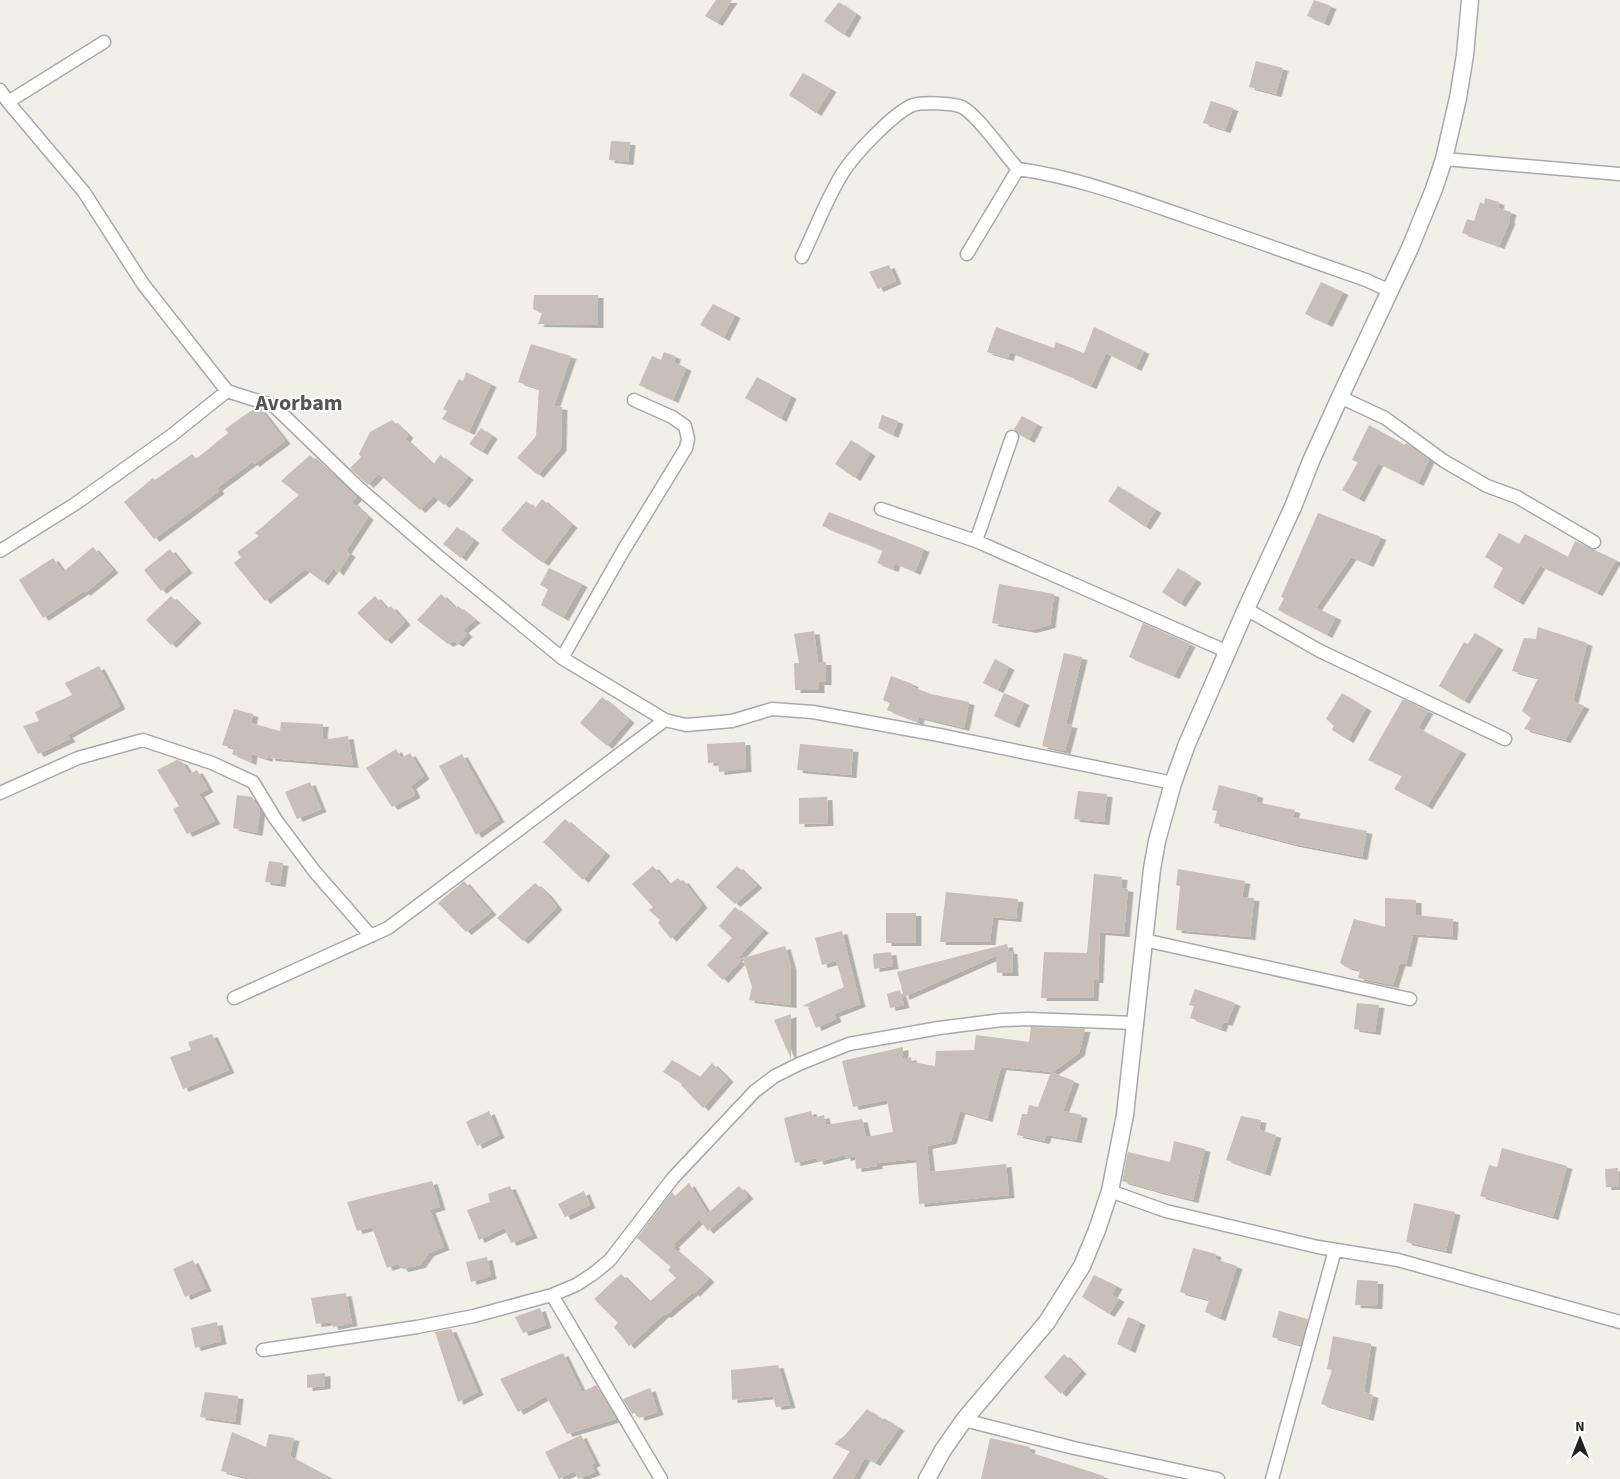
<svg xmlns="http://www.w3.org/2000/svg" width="1620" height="1479" font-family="'Source Sans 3',sans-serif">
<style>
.building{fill:#c7bfb8;filter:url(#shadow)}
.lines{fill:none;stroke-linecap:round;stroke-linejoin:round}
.minor-casing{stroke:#a9a9a9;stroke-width:15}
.tertiary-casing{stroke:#a9a9a9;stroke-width:19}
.minor{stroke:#fff;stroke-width:12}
.tertiary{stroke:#fff;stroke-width:16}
.labels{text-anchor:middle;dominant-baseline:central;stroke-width:4;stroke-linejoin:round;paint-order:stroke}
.district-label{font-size:22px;font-weight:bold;fill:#555;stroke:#fff}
</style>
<defs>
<filter id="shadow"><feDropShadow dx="5.5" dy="3" stdDeviation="0" flood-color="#0004"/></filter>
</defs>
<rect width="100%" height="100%" fill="#f2efe9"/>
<path class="building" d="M716,0h16l-15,23 -12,-7z
M1314,0l17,6 -7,17 -17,-7z
M839,2l17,12 -12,21 -20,-14z
M1256,61l27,7 -7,26 -27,-7z
M803,73l28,16 -15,24 -27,-18z
M1211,101l22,7 -8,22 -22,-7z
M611,141l19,1 -2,20 -19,-2z
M1485,198l14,4 -1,6 13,4 -2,8 1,1 -11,25 -37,-13 5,-14 7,2 6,-19 4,2z
M889,265l7,16 -18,8 -9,-17z
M1321,282l22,10 -16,32 -22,-10z
M534,295h64v30l-60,-1 4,-11 -9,-4z
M713,304l22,11 -11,23 -24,-13z
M996,327l58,21 2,-6 28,11 10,-26 50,24 -8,17 -30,-15 -15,33 -17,-7 1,-1 -65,-26 -2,6 -21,-6z
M531,344l40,12 -17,50 8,1 -1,41 -23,27 -21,-17 19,-22 3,-47 -21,-7z
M664,352l11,4 -1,6 12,6 -13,32 -34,-15 13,-29 9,4z
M466,372l25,12 -22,48 -27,-13 5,-8 -4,-2 16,-30 4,2z
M757,377l34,19 -10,23 -36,-21z
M255,408l6,2 24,31 -31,23 -2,-2 -35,26 2,3 -65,48 -30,-37 29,-24 2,2 37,-26 4,5 32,-26 -3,-4z
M882,415l16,6 -5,14 -15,-7z
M1022,416l15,8 -8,16 -9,-5 -6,-6z
M392,420l16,15 -3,4 28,26 7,-10 28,22 -16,20 -8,8 -10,-9 -14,14 -41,-36 -11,11 -18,-17 11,-11 -2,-3 11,-22z
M1369,425l36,20 1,-2 23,17 -11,23 -40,-20 -19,36 -17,-9 16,-28 -6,-2z
M481,428l11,8 -10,16 -13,-8z
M851,440l19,13 -15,25 -20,-14z
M310,455l47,42 -5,5 16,15 -22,34 4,3 -12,19 -4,-5 -11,14 -18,-13 -40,32 -31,-38 7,-6 -4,-5 22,-16 -4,-3 44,-38 -18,-14z
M1118,486l38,24 -11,17 -37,-26z
M542,499l30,26 -29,38 -32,-24 -10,-9 25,-29 9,7z
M829,512l95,37 -9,23 -20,-9 -2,6 -16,-6 6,-13 -61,-24z
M1318,513l63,24 -13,27 -17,-7 -35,51 20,9 -9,18 -49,-25 6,-12 -3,-1z
M457,527l17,13 -13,18 -18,-14z
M1499,533l20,11 6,-10 43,23 7,-16 41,19 -19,33 -57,-27 -22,36 -25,-15 10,-19 -18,-11z
M93,547l20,23 -28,23 -1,-2 -41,27 -24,-38 34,-22 10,14z
M170,549l17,21 -26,21 -17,-21z
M549,568l33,16 -19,34 -22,-13 7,-16 -8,-4z
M1178,568l18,12 -16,24 -18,-12z
M999,584l55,10 -4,31 -19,5 -39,-7z
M441,594l15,15 2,-3 17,14 -12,10 4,4 -9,10 -5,-3 -5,3 -31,-24z
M171,596l25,24 -25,25 -25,-25z
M375,596l12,13 4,-3 14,16 -19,19 -29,-28z
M1143,623l47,21 -16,32 -45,-19z
M1538,627l49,16 -14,58 11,5 -19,34 -41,-11 7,-11 -9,-7 16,-33 -26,-7 12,-33 12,1z
M814,631l4,31h8v20h-7v8h-24l-1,-27h5l-5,-29z
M1475,633l23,14 -34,54 -25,-15 25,-44 4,2z
M1064,653l18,4 -16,67 6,1 -7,26 -23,-5z
M995,659l14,8 -11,23 -15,-7z
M99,666l21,40 -53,29 3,4 -32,15 -15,-28 16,-5 -4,-9 37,-17 -7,-12z
M891,676l22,8 -1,3 19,7 38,8 -5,26 -45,-11 -1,5 -31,-12 3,-7 -7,-3z
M1004,693l20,9 -10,23 -20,-9z
M1342,693l24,15 -18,32 -16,-10 2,-4 -8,-7z
M602,697l27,23 -22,26 -27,-23z
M1403,699l25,12 -10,17 43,23 -34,55 -33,-17 8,-13 -34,-16z
M234,709l19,5 -2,9 29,8 1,-9 42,2 -1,16 26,-4 5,29 -83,-7 -2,-5 -1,6 -15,-5 -1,8 -19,-8 2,-6 -12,-3z
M745,742l1,27 -27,3 -1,-10 -10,1 -1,-19z
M800,744l53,5 -2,26 -54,-5z
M396,749l5,9 9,-5 14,23 -13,10 4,9 -23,12 -26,-39z
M462,754l37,65 -23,16 -37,-69z
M177,760l5,2 7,12 8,-4 11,19 -9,5 16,27 -28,13 -14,-25 6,-3 -22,-36z
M310,782l11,27 -24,10 -12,-27z
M1219,785l39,10 -2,7 39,8 -2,7 74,14 -5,26 -68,-13 -80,-21 3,-12 -5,-1z
M1078,791l29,3 -3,28 -30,-3z
M237,795l15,2 8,13 -3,23 -24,-5z
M827,797l1,26 -29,1v-26z
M565,819l40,34 -22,27 -40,-38z
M269,861l14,2 -3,21 -15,-2z
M653,866l16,19 9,-7 3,3 2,-1 19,25 -31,34 -13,-16 2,-3 -11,-10 4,-3 -21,-23z
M737,866l20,19 -22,19 -19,-17z
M1178,869l67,12 -3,16 12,1 -4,39 -74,-7 4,-44 -4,-1z
M1094,874l28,3 -1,11 7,1 -4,45 -24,-2 -2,48h-4l-1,18h-52l3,-46 43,1z
M464,881l27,31 -25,20 -28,-29z
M535,883l12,11 10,13 -34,34 -26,-23z
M946,892l72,7 -2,20 -23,-2 -3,25h-50z
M1385,898l31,2v15l37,4 -1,18 -39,-3 -7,30 -6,-1 -7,22 -35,-7 2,-8 -14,-3 -6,-4 14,-44 31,8z
M735,907l28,23 -27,30 7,-2 -20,22 -16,-15 25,-27 -13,-12z
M886,913h30v30h-30z
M842,931l18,73 -26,10 2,5 -20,9 -8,-20 3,-1 -9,-1 42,-19 -8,-26 -14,4 -7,-27z
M1007,944l2,7h-2h5l1,22h-16l-1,-17 -92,41 -7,-25z
M785,946l6,21v38l-42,-5 3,-13 -9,-29z
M891,952l2,14 -19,3 -1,-15z
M1195,989l40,14 -8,20 -4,-1 -2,7 -31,-11 4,-12 -5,-1z
M900,990l4,15 -14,3 -3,-14z
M1357,1003l22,2 -4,27 -21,-3z
M791,1014v45l-17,-39z
M1031,1027l54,2 -6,24 -26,19 -52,-5 -14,52 -27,-8 -9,30 -24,5 3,26 76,-8 3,31 -90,9 -3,-45 -39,4v3l-21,3 -1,-13 -10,2v-3l-27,7 -1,-4 -22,5 -11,-45 27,-7 2,7 11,-3 2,10 36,-6 4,18 27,-5 -6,-32 -34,7 -11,-46 61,-14v12l8,-2 1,5 23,4 1,-15 38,-1 2,-15 53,7z
M212,1034l17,36 -46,19 -13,-32 21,-7 -3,-8z
M672,1060l28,17 12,-14 16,16 -25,29 -22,-23 1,-1 -19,-12z
M1051,1072l23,9 -11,30 19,4 -6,25 -30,-5 -2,6 -27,-6 5,-21h5l2,-9 9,2z
M489,1111l10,24 -22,11 -11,-24z
M1241,1116l20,4 -2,10 17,5 -11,38 -39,-13z
M1174,1141l31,8 -12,51 -36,-9 -35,-10 6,-29 42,10z
M1502,1148l65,18 -14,51 -73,-21 9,-31 8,2z
M1618,1168l1,19h-13l-1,-18z
M432,1181l8,26 -10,3 14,37 -15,6 -9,12 -17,4 -5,-5 -11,4 -15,-41 -15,4 -10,-29z
M689,1183l18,29 -34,33 2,1 -2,2 36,31 -15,15 -1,-2 -27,23 -2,-1 -35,32 -15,-19 4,-4 -24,-24 27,-25 28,28 27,-24 -8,-8 3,-3 -34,-29 35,-46 3,4z
M510,1186l22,49 -21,8 -7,-15 -25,12 -12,-30 23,-8 -2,-8z
M739,1186l9,10 -40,35 -8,-11z
M584,1191l6,14 -25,12 -7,-13z
M1414,1203l41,9 -9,39 -40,-9z
M1193,1248l23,6 -1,5 22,7 -17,52 -15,-6 4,-12 -29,-8z
M487,1257l4,19 -20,6 -5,-20z
M193,1260l13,28 -21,9 -12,-28z
M1094,1275l23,11 -5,9 7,4 -10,15 -27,-17z
M1357,1280l21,1 -1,25 -22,-1z
M346,1293l6,30 -19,4 -2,-5 -15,2 -5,-26z
M540,1308l6,17 -23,8 -8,-16z
M1279,1311l29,8 -8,26 -28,-8z
M1128,1317l12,5 -10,28 -13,-6z
M217,1322l4,19 -26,7 -4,-20z
M451,1329l27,63 -20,10 -23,-70z
M1333,1336l38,8 -7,48 9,3 -5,23 -47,-14 11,-34 -5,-1z
M563,1353l19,39 14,-7 20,34 -49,15 -21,-38 -28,16 -18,-33z
M1064,1354l17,17 -20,23 -17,-17z
M778,1365l12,40 -14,2 -3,-11 -41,4 -1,-30z
M325,1373v13l-18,2v-13z
M650,1388l8,24 -19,6 -2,-6 -5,2 -9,-15z
M205,1392l33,4 -3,26 -35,-5z
M867,1409l16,11 1,-2 15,10 -24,35 -10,-5 -12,21h-21l18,-28 -16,-7 11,-9z
M232,1432l34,15 3,-13 25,4 -4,18 43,23h-82l-30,-8z
M581,1435l14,28 -4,2 4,7 -17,7 -3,-8 -16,8 -14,-27z
M990,1438l40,9 -1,5 75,24v3h-123z"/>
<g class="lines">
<defs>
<path id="minor" d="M0,90l8,12 76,90 59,92 84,107 47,15 86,83 79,68 123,101 103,62 21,5 46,-4 40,-12 41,3 126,23 234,48
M8,102l96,-60
M1444,159l176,15
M967,254l51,-85
M802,257c13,-27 24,-57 40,-83 11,-18 51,-61 71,-69 9,-3 40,-2 49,2 16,8 42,47 56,62 58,8 114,29 169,48 60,21 120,42 179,63l24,11
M1340,397l45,21 59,43 43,25 30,11 77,45
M881,509l95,32 252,111
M976,541l36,-104
M0,551l75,-47 97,-69 55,-44
M1246,609l74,42 185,88
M562,658l61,-107 63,-103 2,-9 -3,-13 -13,-9 -38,-17
M0,793l78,-35 65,-18 69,23 41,19 23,38 39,52 56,64
M1144,940l266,59
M234,998l154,-70 277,-208
M1110,1191l56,20 152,36 80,13 222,62
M552,1295l109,184
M263,1350l154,-23 57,-11 78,-21 24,-10 17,-11 17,-14 63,-82 82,-87 20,-15 24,-12 50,-20 90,-16 63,-8 26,-1 107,4
M964,1420l110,28 144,31
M1272,1479l63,-229"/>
<path id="tertiary" d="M927,1479l16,-29 21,-30 83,-98 35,-56 15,-36 13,-39 15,-76 27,-246 5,-28 16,-58 14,-39 59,-135 47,-102 18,-46 29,-64 70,-149 24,-59 10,-30 14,-61 7,-43 5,-55"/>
</defs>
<use href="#minor" class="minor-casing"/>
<use href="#tertiary" class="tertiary-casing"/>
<use href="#minor" class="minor"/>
<use href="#tertiary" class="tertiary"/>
</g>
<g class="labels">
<g class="district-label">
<text x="299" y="403">Avorbam</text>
</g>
</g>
<g transform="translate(1580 1439)" stroke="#ffffff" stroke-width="4" paint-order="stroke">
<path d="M0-4L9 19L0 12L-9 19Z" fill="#222222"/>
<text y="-8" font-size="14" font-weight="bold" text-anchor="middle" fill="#222222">N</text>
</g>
</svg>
